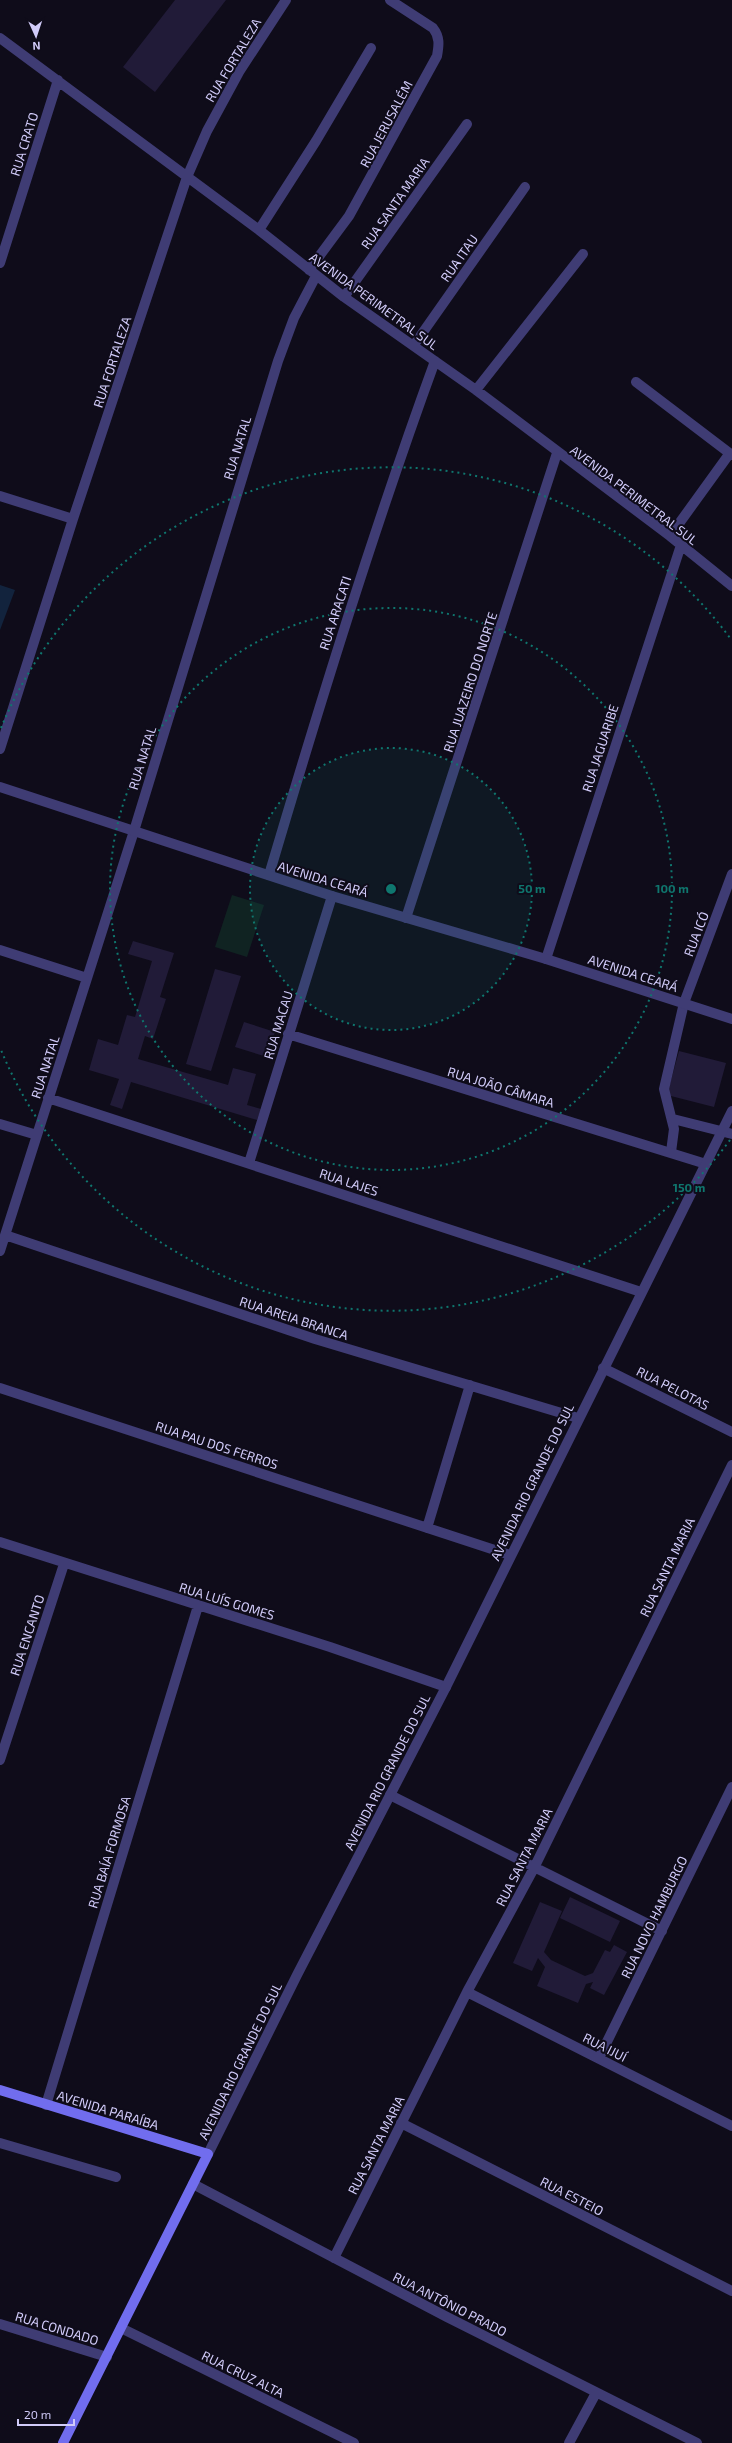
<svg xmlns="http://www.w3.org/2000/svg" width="732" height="2443" font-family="'Exo 2',sans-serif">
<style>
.green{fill:#102322}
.water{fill:#12233d}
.building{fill:#211b38}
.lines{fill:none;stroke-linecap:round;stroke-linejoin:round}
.service{stroke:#3f3c74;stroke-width:10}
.minor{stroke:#3f3c74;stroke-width:10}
.tertiary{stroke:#3f3c74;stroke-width:10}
.secondary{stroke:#716dee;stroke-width:10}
.ring{fill:none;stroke:#0f766e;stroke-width:2;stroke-dasharray:2 4}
.labels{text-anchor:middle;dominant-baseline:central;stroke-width:4;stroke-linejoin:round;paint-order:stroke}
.street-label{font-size:13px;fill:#d1cbf9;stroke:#0f0c1a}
.centre{fill:#0f766e;stroke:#0f0c1a;stroke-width:2}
.ring-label{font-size:12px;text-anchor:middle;font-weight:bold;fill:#0f766e;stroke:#0f0c1a;stroke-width:4;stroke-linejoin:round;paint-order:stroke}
</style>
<rect width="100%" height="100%" fill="#0f0c1a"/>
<path class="green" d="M232,895l32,10 -17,52 -32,-10z"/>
<path class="water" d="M0,585l15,5 -15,40z"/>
<path class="building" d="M175,0h51l-71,92 -32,-25z
M133,941l41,12 -14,44 6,2 -13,40 -8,-3 -7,23 90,26 5,-17 23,6 -9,31 14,4 -4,11 -126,-38 -9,27 -12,-4 9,-26 -30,-9 9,-31 20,6 9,-30 8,2 17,-56 -24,-7z
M215,969l26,7 -30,95 -25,-7z
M244,1022l31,10 -8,25 -32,-10z
M679,1051l47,12 -12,44 -47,-12z
M570,1897l50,24 -10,21 -50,-24z
M540,1902l22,9 -18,41 7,8 34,16 8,-3 12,-23 5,2 4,-7 13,7 -23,43 -14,-7 3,-6 -7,2 -8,19 -41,-17 8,-19 -7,-9 -6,13 -19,-8z"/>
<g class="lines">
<path class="service" d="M673,1119l59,15
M671,1152l3,-23 -10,-40 20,-86"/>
<path class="minor" d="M0,38l259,192 85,67 132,93 194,146 62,50
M259,230l57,-89 55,-93
M0,263l58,-183
M309,270l40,-54 88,-160c2,-11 3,-19 -4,-28l-43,-28
M344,297l123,-173
M414,345l111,-158
M636,382l96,73
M476,390l107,-136
M0,496l73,23
M670,536l60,-83
M0,749l73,-230 114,-342 20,-46 32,-59 47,-72
M269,875c51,-172 104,-344 166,-514
M406,918l151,-465
M0,950l87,28
M546,959l135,-414
M684,1003l48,-129
M288,1034l418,130
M48,1098l593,194
M0,1124l37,11
M249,1163l83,-267
M5,1235l310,104 263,79
M0,1251l134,-420 144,-470 16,-43 22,-42
M0,1388l510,167
M427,1528l43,-143
M0,1542l330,105 116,40
M0,1760l64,-196
M390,1795l272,136
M467,1992l265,134
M599,2058l133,-271
M46,2105l152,-499
M401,2123l331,168
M0,2143l116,34
M193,2184l254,133 250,126
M334,2258l133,-266 67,-124 198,-403
M0,2324l107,33
M121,2328l233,115
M569,2443l27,-50"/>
<path class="tertiary" d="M0,787l332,109 214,63 186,60
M603,1368l129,64
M208,2154l89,-179 149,-288 286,-576"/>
<path class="secondary" d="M0,2090l208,64 -145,289"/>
</g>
<circle cx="391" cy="889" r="141" fill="#0f766e" fill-opacity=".12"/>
<g class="ring">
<circle cx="391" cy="889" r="141"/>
<circle cx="391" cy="889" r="281"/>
<path d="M730 1140A422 422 0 0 1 1 1050M1 728A422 422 0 0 1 730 638"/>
</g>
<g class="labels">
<g class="street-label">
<text transform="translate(233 60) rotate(-59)">RUA FORTALEZA</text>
<text transform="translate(386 124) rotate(-62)">RUA JERUSALÉM</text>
<text transform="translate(24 144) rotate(-73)">RUA CRATO</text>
<text transform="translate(395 203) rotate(-55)">RUA SANTA MARIA</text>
<text transform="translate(459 258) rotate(-55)">RUA ITAU</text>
<text transform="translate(374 301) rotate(36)">AVENIDA PERIMETRAL SUL</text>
<text transform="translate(112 362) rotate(-72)">RUA FORTALEZA</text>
<text transform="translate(237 448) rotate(-73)">RUA NATAL</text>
<text transform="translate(634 495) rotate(37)">AVENIDA PERIMETRAL SUL</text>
<text transform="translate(335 613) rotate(-72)">RUA ARACATI</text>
<text transform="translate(470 682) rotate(-72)">RUA JUAZEIRO DO NORTE</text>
<text transform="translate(600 748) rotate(-72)">RUA JAGUARIBE</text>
<text transform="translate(142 758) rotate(-73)">RUA NATAL</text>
<text transform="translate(323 879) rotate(17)">AVENIDA CEARÁ</text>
<text transform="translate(696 934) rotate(-69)">RUA ICÓ</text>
<text transform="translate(633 973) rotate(18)">AVENIDA CEARÁ</text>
<text transform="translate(278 1025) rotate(-73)">RUA MACAU</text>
<text transform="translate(45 1067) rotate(-72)">RUA NATAL</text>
<text transform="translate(501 1087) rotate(17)">RUA JOÃO CÂMARA</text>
<text transform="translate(349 1182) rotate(18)">RUA LAJES</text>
<text transform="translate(294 1318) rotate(18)">RUA AREIA BRANCA</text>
<text transform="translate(673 1388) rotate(27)">RUA PELOTAS</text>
<text transform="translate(217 1445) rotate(18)">RUA PAU DOS FERROS</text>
<text transform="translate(532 1482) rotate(-64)">AVENIDA RIO GRANDE DO SUL</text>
<text transform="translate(667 1567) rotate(-64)">RUA SANTA MARIA</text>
<text transform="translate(227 1601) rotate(17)">RUA LUÍS GOMES</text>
<text transform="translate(27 1635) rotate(-72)">RUA ENCANTO</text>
<text transform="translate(387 1772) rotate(-63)">AVENIDA RIO GRANDE DO SUL</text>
<text transform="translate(109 1852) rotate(-73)">RUA BAÍA FORMOSA</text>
<text transform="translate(524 1857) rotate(-63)">RUA SANTA MARIA</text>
<text transform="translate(654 1917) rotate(-64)">RUA NOVO HAMBURGO</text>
<text transform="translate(605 2047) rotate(27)">RUA IJUÍ</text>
<text transform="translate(240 2061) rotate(-64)">AVENIDA RIO GRANDE DO SUL</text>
<text transform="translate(108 2110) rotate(17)">AVENIDA PARAÍBA</text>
<text transform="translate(376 2145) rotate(-63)">RUA SANTA MARIA</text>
<text transform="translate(572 2196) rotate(27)">RUA ESTEIO</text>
<text transform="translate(450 2304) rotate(27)">RUA ANTÔNIO PRADO</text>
<text transform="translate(57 2328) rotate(17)">RUA CONDADO</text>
<text transform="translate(243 2374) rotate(26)">RUA CRUZ ALTA</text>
</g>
</g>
<circle cx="391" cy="889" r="6" class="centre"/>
<g class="ring-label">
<text x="532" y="893">50 m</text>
<text x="672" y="893">100 m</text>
<text x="689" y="1192">150 m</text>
</g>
<g transform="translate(36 36) rotate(177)" stroke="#0f0c1a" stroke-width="3" paint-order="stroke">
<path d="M0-3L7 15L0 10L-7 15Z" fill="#d1cbf9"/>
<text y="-6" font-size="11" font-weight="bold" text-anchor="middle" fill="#d1cbf9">N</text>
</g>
<path d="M18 2419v6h56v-6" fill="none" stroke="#d1cbf9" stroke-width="2"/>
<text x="24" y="2419" font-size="12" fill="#d1cbf9" stroke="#0f0c1a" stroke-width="3" paint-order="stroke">20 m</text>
</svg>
